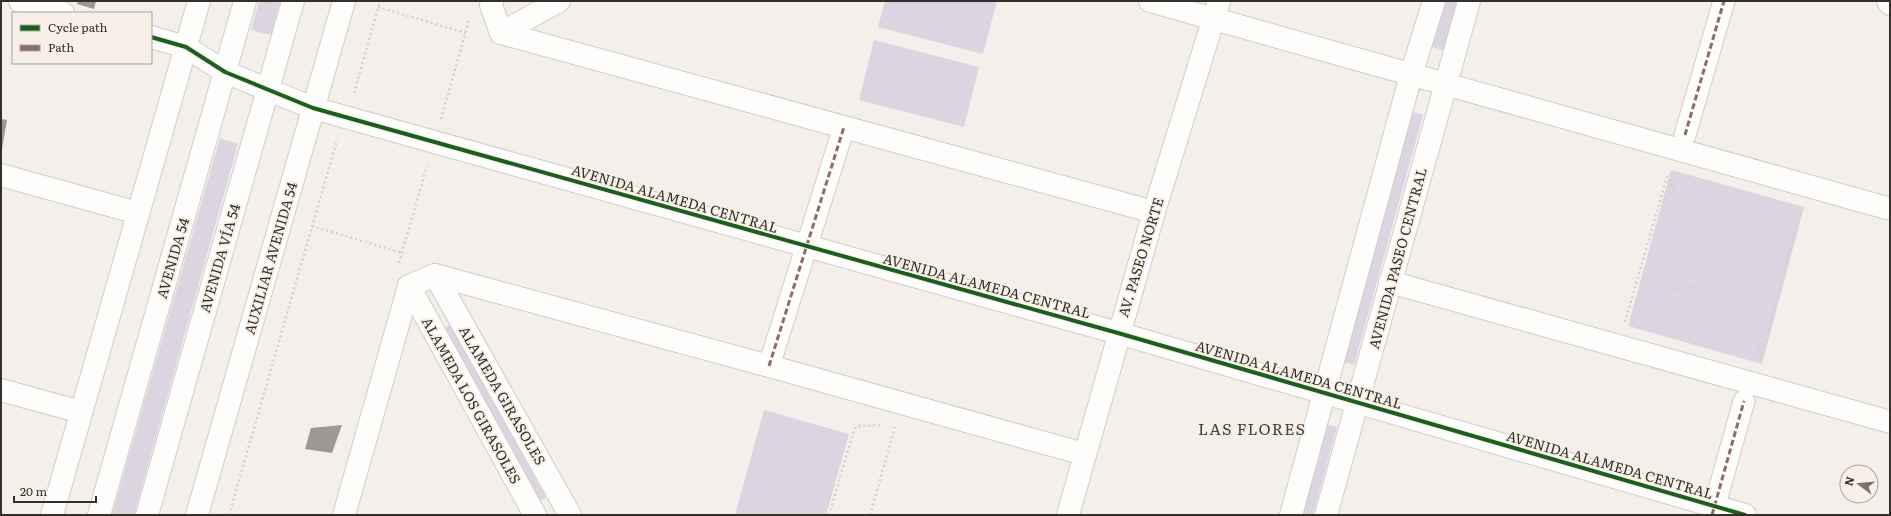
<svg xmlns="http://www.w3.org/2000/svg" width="1891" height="516" font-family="Literata,serif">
	<rect width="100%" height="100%" fill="#f4efea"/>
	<g fill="#dcd4e0">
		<polygon points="259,1 280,1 271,35 251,30"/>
		<polygon points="885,1 997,1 983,54 878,27"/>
		<polygon points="1446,1 1457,1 1443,50 1432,47"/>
		<polygon points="874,40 979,67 964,127 859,100"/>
		<polygon points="1413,112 1423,115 1354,365 1344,362"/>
		<polygon points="220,138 238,144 134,515 112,515"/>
		<polygon points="1671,170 1804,207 1762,364 1628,326"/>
		<polygon points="452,324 546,498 537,502 443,329"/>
		<polygon points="764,410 849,434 826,515 735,515"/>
		<polygon points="1328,425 1337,427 1313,515 1303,515"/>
	</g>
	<g fill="#9c9995">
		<polygon points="78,1 96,1 94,9 77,4"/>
		<polygon points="1,119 7,120 2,149 1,149"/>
		<polygon points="342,425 332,453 305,449 311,428"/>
	</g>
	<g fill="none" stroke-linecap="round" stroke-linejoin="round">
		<g stroke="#d0ccc8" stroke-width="23">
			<g id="pedestrian">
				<polyline points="1685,135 1724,1"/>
				<polyline points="769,366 844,127"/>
				<polyline points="1712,515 1744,401"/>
			</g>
		</g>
		<g stroke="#d0ccc8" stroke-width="24">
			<g id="minor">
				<polyline points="20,1 63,13"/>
				<polyline points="492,1 491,5 501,33 1154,212"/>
				<polyline points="1150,1 1890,209"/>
				<polyline points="1888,1 1890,4"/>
				<polyline points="501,33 559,1"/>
				<polyline points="151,37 186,47 225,72"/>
				<polyline points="1,175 138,213"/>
				<polyline points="435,275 570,515"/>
				<polyline points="1390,282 1890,422"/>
				<polyline points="409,286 435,275 769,366 1084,454"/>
				<polyline points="409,286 535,515"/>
				<polyline points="1,390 81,412"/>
				<polyline points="52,515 199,1"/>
				<polyline points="197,515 344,1"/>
				<polyline points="344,515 409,286"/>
				<polyline points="1068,515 1154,212 1219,1"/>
				<polyline points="1291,515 1411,75 1434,1"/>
				<polyline points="1326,515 1469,1"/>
			</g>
		</g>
		<g stroke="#d0ccc8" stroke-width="24">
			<polyline id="tertiary" points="225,72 313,108 1118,333 1745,515"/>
		</g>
		<g stroke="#d0ccc8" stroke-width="24">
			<g id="secondary">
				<polyline points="99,515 245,1"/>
				<polyline points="147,515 293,1"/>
			</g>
		</g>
		<g stroke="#d2d1d0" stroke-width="2.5" stroke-dasharray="2 3" stroke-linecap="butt">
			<polyline points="378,7 466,33"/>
			<polyline points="354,93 380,1"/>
			<polyline points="441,119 469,20"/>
			<path d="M1670,174C1672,192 1680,216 1694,230C1711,247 1752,251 1772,237C1782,229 1790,219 1798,210"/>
			<polyline points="312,226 402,253"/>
			<polyline points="399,263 427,166"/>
			<polyline points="1625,322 1668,173"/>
			<path d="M1632,324C1640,312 1649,300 1662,294C1706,272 1765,307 1758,359"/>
			<polyline points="1761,360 1801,210"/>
			<polyline points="229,515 337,140"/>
			<polyline points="829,515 854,430 857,426 882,425"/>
			<polyline points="870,515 895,427"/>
		</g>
		<use href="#pedestrian" stroke="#fdfdfc" stroke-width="21"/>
		<use href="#minor" stroke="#fdfdfc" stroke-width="22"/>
		<use href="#tertiary" stroke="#fdfdfc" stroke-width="22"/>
		<use href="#secondary" stroke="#fdfdfc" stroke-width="22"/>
		<g stroke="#8d6e63" stroke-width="3" stroke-dasharray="6 3" stroke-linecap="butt">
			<polyline points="1685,135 1724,1"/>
			<polyline points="769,366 844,127"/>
			<polyline points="1712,515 1744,401"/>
		</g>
		<g stroke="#f8f0e6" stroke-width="6">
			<polyline id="cycleway" points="151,37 186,47 225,72 313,108 1118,333 1745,515"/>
		</g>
		<use href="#cycleway" stroke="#1b5e20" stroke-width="4"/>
	</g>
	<g text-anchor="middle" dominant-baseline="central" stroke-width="4" stroke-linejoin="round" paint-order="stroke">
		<g font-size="14" fill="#33302c" stroke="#f8f0e6">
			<text transform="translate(675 198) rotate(16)">AVENIDA ALAMEDA CENTRAL</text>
			<text transform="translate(1140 257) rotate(-73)">AV. PASEO NORTE</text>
			<text transform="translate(172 258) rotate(-74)">AVENIDA 54</text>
			<text transform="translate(219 258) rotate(-74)">AVENIDA VÍA 54</text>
			<text transform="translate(270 258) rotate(-74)">AUXILIAR AVENIDA 54</text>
			<text transform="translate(1397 258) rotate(-75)">AVENIDA PASEO CENTRAL</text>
			<text transform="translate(987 285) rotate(15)">AVENIDA ALAMEDA CENTRAL</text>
			<text transform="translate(1299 374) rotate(16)">AVENIDA ALAMEDA CENTRAL</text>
			<text transform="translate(503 395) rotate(60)">ALAMEDA GIRASOLES</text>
			<text transform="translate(472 400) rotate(61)">ALAMEDA LOS GIRASOLES</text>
			<text transform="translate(1610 464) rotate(16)">AVENIDA ALAMEDA CENTRAL</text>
		</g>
		<g font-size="16" letter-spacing="1" fill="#474139" stroke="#f8f0e6">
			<text x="1252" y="428">LAS FLORES</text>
		</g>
	</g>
	<rect width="1891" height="516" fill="none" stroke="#33302c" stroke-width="4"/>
	<rect x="12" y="12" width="140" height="52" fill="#f8f0e6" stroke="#a9a39c"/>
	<rect x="20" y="25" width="20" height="6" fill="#1b5e20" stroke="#a9a39c"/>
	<text x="48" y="32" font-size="12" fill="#33302c">Cycle path</text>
	<rect x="20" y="45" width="20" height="6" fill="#8d6e63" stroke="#a9a39c"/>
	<text x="48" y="52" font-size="12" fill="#33302c">Path</text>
	<g transform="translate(1859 484) rotate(286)"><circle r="19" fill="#f8f0e6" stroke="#a9a39c"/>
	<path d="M0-3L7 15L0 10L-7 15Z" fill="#77736e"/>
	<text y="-6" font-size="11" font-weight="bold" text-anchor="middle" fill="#33302c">N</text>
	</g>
	<path d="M14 496v6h82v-6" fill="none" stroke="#33302c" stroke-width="2"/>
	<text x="20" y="496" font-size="12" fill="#33302c" stroke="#f8f0e6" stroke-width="3" paint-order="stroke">20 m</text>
</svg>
